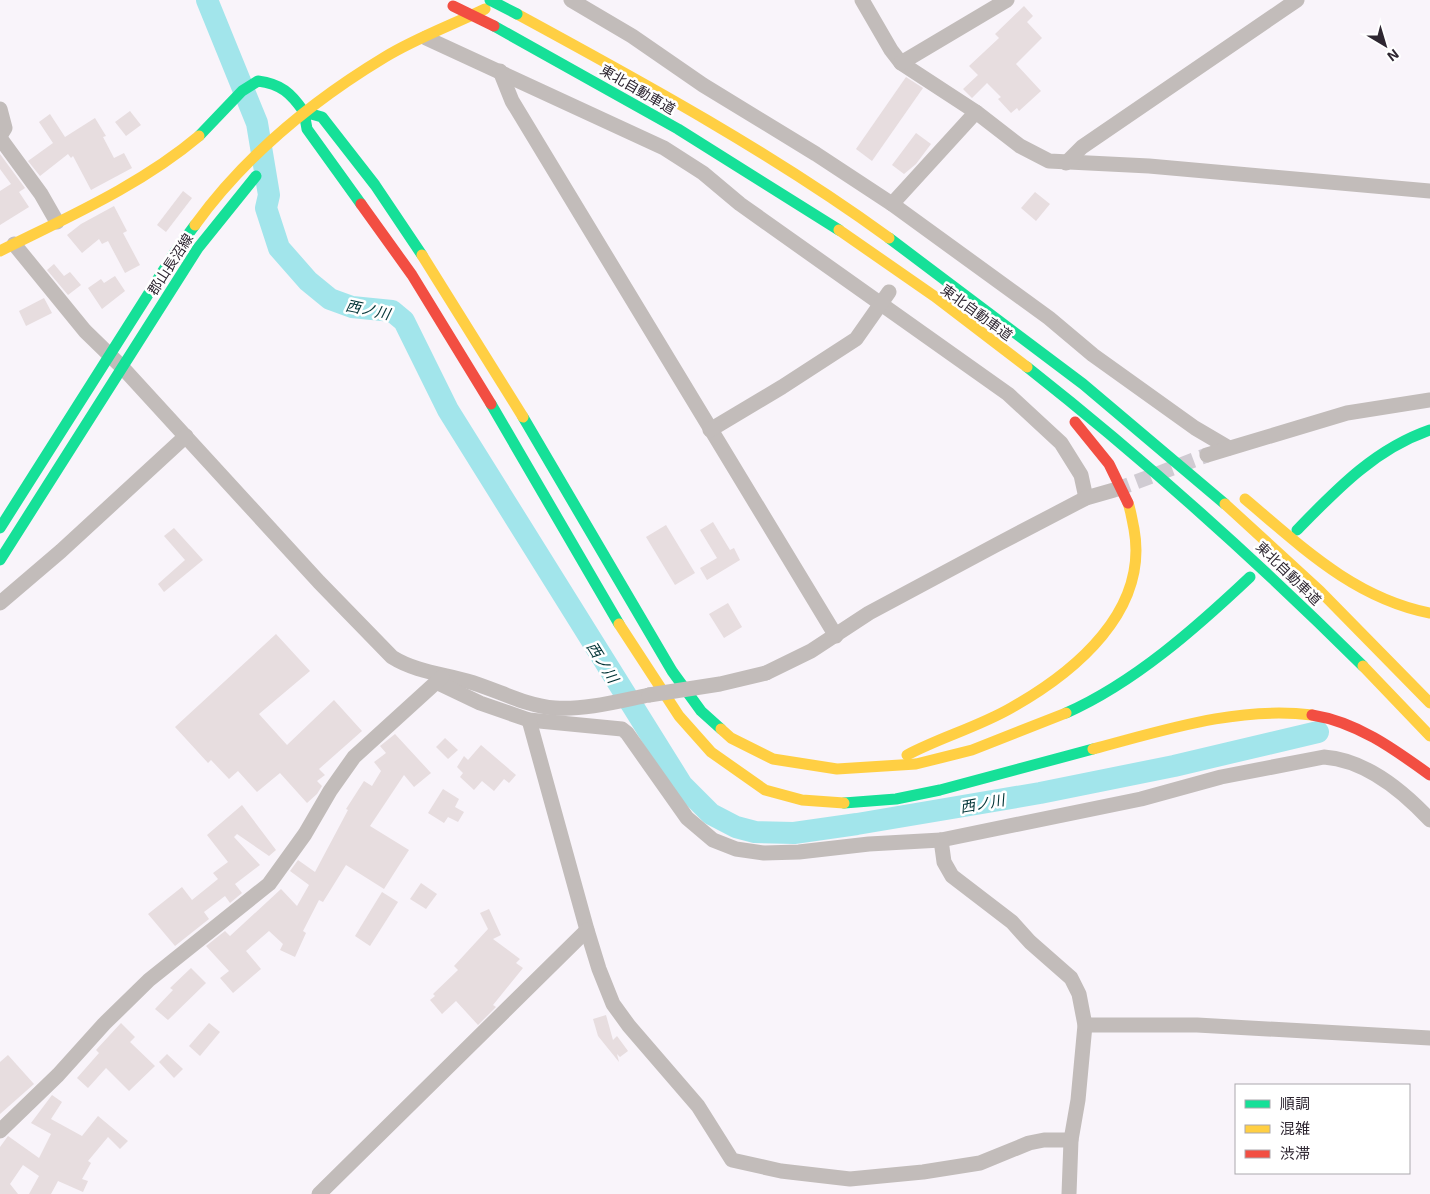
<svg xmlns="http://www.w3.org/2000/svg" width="1430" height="1194" font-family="'Exo 2','Noto Sans JP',sans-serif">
	<rect width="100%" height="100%" fill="#f9f4fa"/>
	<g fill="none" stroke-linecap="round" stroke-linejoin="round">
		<polyline stroke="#a2e5eb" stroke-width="22" points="207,0 257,123 269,195 266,208 279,248 308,281 330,299 352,307 392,311 404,321 448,410 682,785 711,814 736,827 755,832 794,833 857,824 1040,793 1174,766 1318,732"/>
	</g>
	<g fill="#e7dddf">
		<polygon points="1024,6 1033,16 1027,22 1042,38 1016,64 1041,91 1019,111 1017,108 1011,113 998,99 1001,97 987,83 972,98 963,89 978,75 969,66 999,38 995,34"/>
		<polygon points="906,77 923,88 872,161 856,149"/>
		<polygon points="130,111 141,125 126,136 115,122"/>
		<polygon points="50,114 65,137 95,118 106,136 103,137 114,158 124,153 132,168 91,190 73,156 71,158 68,154 40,176 28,161 53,143 39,122"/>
		<polygon points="916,133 931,144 916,164 904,174 892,165"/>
		<polygon points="0,154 25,188 19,192 29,207 0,225 0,191 11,184 0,169"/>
		<polygon points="183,191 192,198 166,232 157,225"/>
		<polygon points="1035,192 1050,204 1036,221 1021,208"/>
		<polygon points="114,206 127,231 123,233 140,265 125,273 108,241 102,244 99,239 82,253 67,235 81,224"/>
		<polygon points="54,264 64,276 70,272 81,285 68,295 47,270"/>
		<polygon points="115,276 125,291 102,309 88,288 101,279 104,283"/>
		<polygon points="44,298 52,313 26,326 19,311"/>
		<polygon points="713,522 730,550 734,548 740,560 707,580 700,568 717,558 700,530"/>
		<polygon points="666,525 695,573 675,585 646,537"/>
		<polygon points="174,528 203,560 164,592 158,584 185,560 164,536"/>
		<polygon points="728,603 742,627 724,638 709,614"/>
		<polygon points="276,634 310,671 259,714 287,745 334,700 362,731 319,769 325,775 317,781 322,786 317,794 307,803 280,773 257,792 238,771 229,779 211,760 208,763 175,727"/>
		<polygon points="395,734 431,773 414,787 404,775 370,826 409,850 398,867 384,889 346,865 323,902 319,900 303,931 306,933 295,957 280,950 283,944 269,931 246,951 261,969 233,993 220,978 229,971 206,946 225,931 230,936 281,889 297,906 309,885 290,871 298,860 315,872 348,810 346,809 364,781 372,786 381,771 374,762 386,753 380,746"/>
		<polygon points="445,738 458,750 448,759 436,747"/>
		<polygon points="481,745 516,775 509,783 504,779 494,791 482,781 474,790 460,777 463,773 457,767 464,756 468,760"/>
		<polygon points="443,789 459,799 455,807 464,812 458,822 448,817 444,823 428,813"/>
		<polygon points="242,805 276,850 269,856 237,834 234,837 260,865 235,884 242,893 230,903 225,896 204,912 209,919 175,946 148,914 182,887 192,900 218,879 213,873 228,862 207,835"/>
		<polygon points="421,883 437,894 426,909 410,899"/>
		<polygon points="382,892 398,902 370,946 355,936"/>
		<polygon points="489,909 501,935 493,939 520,959 516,963 523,968 493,1005 496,1007 478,1025 456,1001 442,1014 430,1000 435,996 433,994 458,970 454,966 488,929 480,913"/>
		<polygon points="191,968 206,983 168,1020 155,1009 173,990 170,988"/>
		<polygon points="606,1015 613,1040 617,1036 628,1051 620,1057 617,1054 619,1062 598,1036 593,1019"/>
		<polygon points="121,1023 135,1037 130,1042 155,1066 129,1091 106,1068 88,1088 77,1078 99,1053 96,1050"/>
		<polygon points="209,1023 220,1032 200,1056 189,1046"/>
		<polygon points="167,1054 183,1069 174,1078 159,1062"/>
		<polygon points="8,1055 34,1084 0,1114 0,1062"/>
		<polygon points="52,1095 62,1102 51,1119 82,1136 98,1116 128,1141 120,1149 108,1137 88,1161 91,1163 82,1179 88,1181 83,1192 58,1181 51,1194 29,1194 39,1176 23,1165 10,1184 18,1194 0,1194 0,1147 8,1136 39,1158 51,1134 31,1123"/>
	</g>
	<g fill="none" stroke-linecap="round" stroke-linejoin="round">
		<polyline stroke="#d0cbd2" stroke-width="15" stroke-dasharray="15 8" stroke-linecap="butt" points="1115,490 1207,455"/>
		<g stroke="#c2bcba" stroke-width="15">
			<polyline points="571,0 632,36 703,85 816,154 892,204 1049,318 1093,355 1195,428 1229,448"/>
			<polyline points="862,0 891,50 901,63 976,112 1020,146 1049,161 1149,166 1430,191"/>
			<polyline points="426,38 664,148 703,173 740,204 1008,394 1061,443 1081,475 1086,498"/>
			<polyline points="901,63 1007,0"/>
			<polyline points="500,71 512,101 836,636"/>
			<polyline points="0,109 5,128 0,136"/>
			<polyline points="0,138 41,194 57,222"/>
			<polyline points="1066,163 1082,147 1297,0"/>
			<polyline points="892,204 976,112"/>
			<path d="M14,244L85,331L122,367L319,582L392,657C414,671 442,674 467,681C496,689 525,706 555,708C586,710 619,701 649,695"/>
			<polyline points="710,430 782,387 856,339 889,292"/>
			<polyline points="1207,455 1347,413 1430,400"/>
			<polyline points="0,603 61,551 186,436"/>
			<polyline points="766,673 811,651 869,613 996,545 1086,498 1114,490"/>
			<path d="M436,682L480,703L529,720L622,729L627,733L687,818L713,840L736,849L764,853L799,852L869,844L941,840L1141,799L1221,777L1324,757C1365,760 1403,791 1430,820"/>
			<polyline points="529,720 587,930 599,969 613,1004 629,1026 698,1106 732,1160 781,1171 850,1179 923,1172 980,1163 1029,1143 1044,1140 1071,1140"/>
			<polyline points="941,840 944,862 952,876 1012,922 1030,942 1071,978 1079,994 1085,1025 1078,1100 1071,1140 1069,1194"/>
			<polyline points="1085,1025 1197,1025 1430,1038"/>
			<polyline points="0,1131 58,1075 104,1024 149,980 269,884 305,834 330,791 354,757 442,677"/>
			<polyline points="319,1194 587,930"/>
		</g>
		<g stroke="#16e098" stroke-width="11">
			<polyline points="494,26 678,129 839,230"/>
			<path d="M199,136L242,91L258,81C281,84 291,93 304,112"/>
			<polyline points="361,204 307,129 304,112 322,117 375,185 422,255"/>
			<polyline points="889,238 1083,384 1225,504"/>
			<path d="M1027,367C1145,460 1256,560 1363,666"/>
			<polyline points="491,404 619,624"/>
			<polyline points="523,417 672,671 701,711 721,729"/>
			<polyline points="0,528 175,252 195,225"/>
			<path d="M1297,530C1337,489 1375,449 1430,430"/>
			<polyline points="0,560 198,248 256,176"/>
			<path d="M1066,713C1134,683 1197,627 1250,577"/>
			<polyline points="844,803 896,799 940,790 1093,749"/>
		</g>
		<g stroke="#ffcf43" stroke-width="11">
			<path d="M517,14C644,83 772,153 889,238"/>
			<path d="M195,225C245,156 312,101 385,57C416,38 452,25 485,9"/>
			<polyline points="839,230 934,296 1027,367"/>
			<path d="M0,251C68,217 141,185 199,136"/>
			<polyline points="422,255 523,417"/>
			<path d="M1245,499C1302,547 1354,598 1430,613"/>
			<polyline points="1225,504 1320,591 1430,703"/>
			<polyline points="619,624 679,716 711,752 765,790 802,800 844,803"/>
			<polyline points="1363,666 1430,736"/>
			<polyline points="721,729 731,738 773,759 837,769 916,764 972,750 1066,713"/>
			<path d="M1093,749C1165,730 1237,706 1312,715"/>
			<path d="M907,755C941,737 978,727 1011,708C1075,672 1149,611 1134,529C1132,520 1131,511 1128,503"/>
		</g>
		<g stroke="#f24e42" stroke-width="11">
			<polyline points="361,204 412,275 491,404"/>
			<polyline points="1075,422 1109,464 1128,503"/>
			<path d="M1312,715C1357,722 1394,749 1430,775"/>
		</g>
		<polyline stroke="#c2bcba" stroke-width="15" points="649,695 720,684 766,673"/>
		<polyline stroke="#16e098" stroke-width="11" points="490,0 517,14"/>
		<polyline stroke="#f24e42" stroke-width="11" points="453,6 494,26"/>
	</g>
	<g text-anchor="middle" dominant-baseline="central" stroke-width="5" stroke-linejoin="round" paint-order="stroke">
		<g font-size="14" fill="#2e2631" stroke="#fff">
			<text transform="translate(638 89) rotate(30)">東北自動車道</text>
			<text transform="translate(170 264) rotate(-57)">郡山長沼線</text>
			<text transform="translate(977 312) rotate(36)">東北自動車道</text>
			<text transform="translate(1289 573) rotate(44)">東北自動車道</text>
		</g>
		<g font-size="15" font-style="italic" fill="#003335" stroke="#fff">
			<text transform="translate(368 309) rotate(12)">西ノ川</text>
			<text transform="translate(603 662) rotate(58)">西ノ川</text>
			<text transform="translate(982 803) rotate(-10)">西ノ川</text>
		</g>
	</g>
	<rect x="1235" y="1084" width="175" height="90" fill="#ffffff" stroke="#aba8ad"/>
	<rect x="1245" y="1100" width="25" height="8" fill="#16e098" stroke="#aba8ad"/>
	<text x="1280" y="1109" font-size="15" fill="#2e2631">順調</text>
	<rect x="1245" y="1125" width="25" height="8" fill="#ffcf43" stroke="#aba8ad"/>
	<text x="1280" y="1134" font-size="15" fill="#2e2631">混雑</text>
	<rect x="1245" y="1150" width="25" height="8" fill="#f24e42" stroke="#aba8ad"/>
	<text x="1280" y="1159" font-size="15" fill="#2e2631">渋滞</text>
	<g transform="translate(1385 45) rotate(142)" stroke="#ffffff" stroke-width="4" paint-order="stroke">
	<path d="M0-4L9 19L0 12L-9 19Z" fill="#2e2631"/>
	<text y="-8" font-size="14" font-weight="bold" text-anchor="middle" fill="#2e2631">N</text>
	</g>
</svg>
